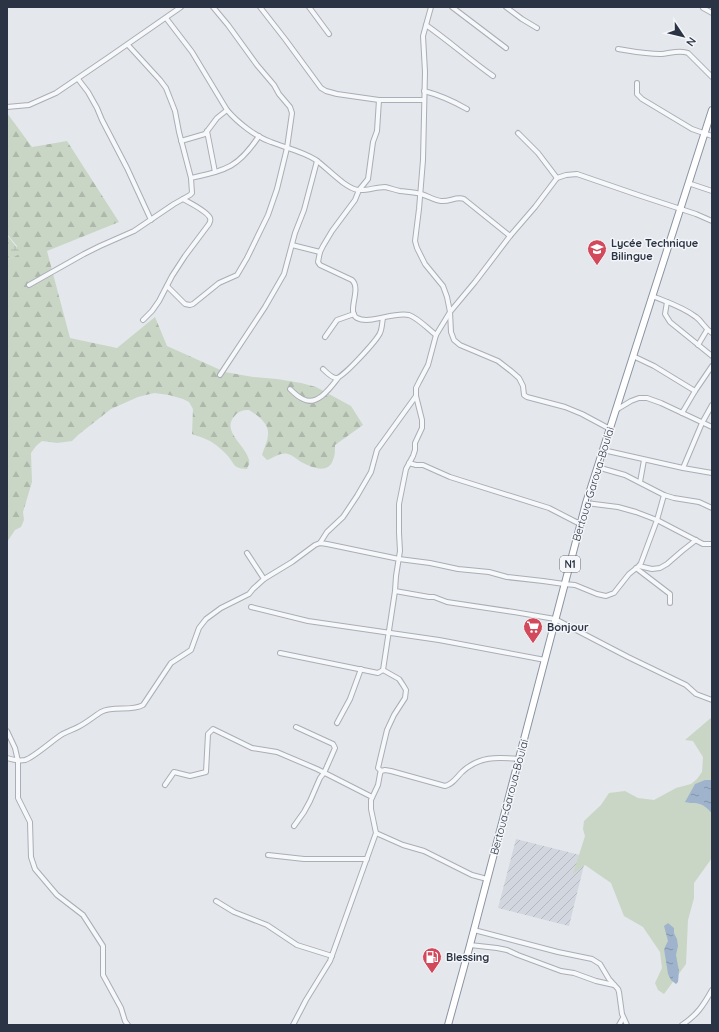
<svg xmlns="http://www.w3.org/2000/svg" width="719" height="1032" font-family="Quicksand,sans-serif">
	<defs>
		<pattern id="industrial-furrows" width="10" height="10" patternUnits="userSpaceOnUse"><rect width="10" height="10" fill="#d2d6de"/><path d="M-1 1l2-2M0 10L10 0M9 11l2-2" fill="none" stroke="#b4b8c0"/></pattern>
		<pattern id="forest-firs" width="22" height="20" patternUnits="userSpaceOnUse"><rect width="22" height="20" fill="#c9d6c5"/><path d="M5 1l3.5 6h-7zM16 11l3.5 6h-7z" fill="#adb8ab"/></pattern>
		<pattern id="wetland-marsh" width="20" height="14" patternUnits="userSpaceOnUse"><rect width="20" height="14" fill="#c9d6c5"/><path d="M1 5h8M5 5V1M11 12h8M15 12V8" fill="none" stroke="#adb8ab"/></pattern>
		<pattern id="water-ripples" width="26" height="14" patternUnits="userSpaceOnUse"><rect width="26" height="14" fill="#9fb4cc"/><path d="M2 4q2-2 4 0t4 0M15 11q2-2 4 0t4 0" fill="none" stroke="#8293a7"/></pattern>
	</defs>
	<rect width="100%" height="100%" fill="#e4e7ec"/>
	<polygon fill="url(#industrial-furrows)" points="516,839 580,855 574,873 584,865 569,926 498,908"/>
	<polygon fill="#c9d6c5" points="712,717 712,858 694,883 694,898 688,920 686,964 664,994 658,990 655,983 662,968 660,952 643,927 624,916 611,883 585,865 573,874 585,836 583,829 584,821 601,805 609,793 625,791 638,798 654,800 676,788 691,784 697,779 702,772 703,757 693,741 685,740"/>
	<path fill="url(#forest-firs)" d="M7,113L32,147L67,141L119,222L47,251L70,338L117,348L155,317L167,346L225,372L253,377L277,379L301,383L316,387L351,406L363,425L335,445C335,450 335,456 333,460C328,475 311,467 301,462C297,459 292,455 288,454C280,452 274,458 267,460L262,455C264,448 268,441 268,434C269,423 257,415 249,410C242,410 238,411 233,418C223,432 246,446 249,460C250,463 248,466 247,469C232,468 236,465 227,455C223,451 218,446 213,443C206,438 199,437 192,434L193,409L189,402L183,399L169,395L154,393L138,397L111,409L78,435L72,441L57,443L42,441L36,446L31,453L32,482L23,512L24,520L21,527L15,530L7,542V259L14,257L17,246L7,234Z"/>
	<polygon fill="url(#wetland-marsh)" points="7,235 21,253 14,257 7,259"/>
	<g fill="url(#water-ripples)">
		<path d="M705,780H712V814C708,808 703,804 695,803C691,803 689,803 685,802L695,784Z"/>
		<polygon points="668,923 674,928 674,933 677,939 678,946 676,955 679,971 678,982 676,984 671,980 668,974 664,949 668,941 664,926"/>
	</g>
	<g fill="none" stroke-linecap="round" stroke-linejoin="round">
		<g stroke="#a9aeb7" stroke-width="6">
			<g id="minor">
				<polyline points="260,7 285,39 321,88 326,91 337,94 379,100 424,100"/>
				<polyline points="309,7 329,34"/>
				<polyline points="431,7 423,36 425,72 423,160 419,209 415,241 417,248 425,264 443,286 447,297 450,312 451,332 454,340 460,345 498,361 511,371 519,378 523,386 524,395 527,397 565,407 582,414 610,429"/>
				<polyline points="452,7 506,48"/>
				<polyline points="506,7 522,19 537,28"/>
				<polyline points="703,8 712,13"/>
				<path d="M166,18L192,52L227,110C237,122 256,137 271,142C286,148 302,151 316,160C327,168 345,188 358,190C367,191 376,187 385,187C390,188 395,190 400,191C407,192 414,192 421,194C428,196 434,200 441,201C450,202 456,196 464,199L510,236"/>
				<path d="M426,25C449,41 470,60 493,76"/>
				<path d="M618,49C631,51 646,54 660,54C669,54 679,49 688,53L712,77"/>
				<polyline points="78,79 88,92 97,108 102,120 127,168 151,220"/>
				<polyline points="637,83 637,94 642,99 692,129 712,136"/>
				<path d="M424,91C440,95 453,101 467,109"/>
				<path d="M379,100L377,131L373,142L368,179L359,190L355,200L332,231L323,246L320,252L318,262L320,265L352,280C362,289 346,312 357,318C370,325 394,311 409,315C418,318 428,329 436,335"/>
				<polyline points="7,107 29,105 56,93 109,57 181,7"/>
				<polyline points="207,131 215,172"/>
				<polyline points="518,133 538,153 557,178"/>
				<polyline points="181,141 205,134 217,118 227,110"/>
				<path d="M191,178C226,170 238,168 259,136"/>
				<polyline points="688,183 712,191"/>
				<polyline points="292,245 320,252"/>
				<polyline points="29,285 84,254 100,246 134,231 174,204 190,195 192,193 191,178 179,132 175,111 166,88 160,80 128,45"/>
				<polyline points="167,286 185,304 190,305 193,304 219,283 237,275 247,258 268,215 277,189 287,148 292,113 290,107 279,94 274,85 257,65 228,25 213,7"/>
				<path d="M652,296C667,302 683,307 696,317C703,322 703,327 712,333"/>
				<polyline points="667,302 665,314 670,322 712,356"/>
				<path d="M143,320L152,311L159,301L172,276L185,256L209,224C210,221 211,221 210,218C207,211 190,203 183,199"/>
				<polyline points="325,337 337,320 354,314"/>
				<polyline points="698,345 707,330"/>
				<polyline points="633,356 654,366 695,391"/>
				<path d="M323,369C326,372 332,378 336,378C342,379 377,340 380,333C382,329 382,323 383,318"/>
				<polyline points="220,375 265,307 284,274 295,233 304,210 317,161"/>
				<path d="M290,389C294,393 298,397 303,399C317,407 331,387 338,378"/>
				<polyline points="616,410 631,401 639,398 647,398 661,403 712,427"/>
				<polyline points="682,413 695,391 712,366"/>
				<polyline points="603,450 683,468 712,473"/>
				<polyline points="409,463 416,465 423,465 450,477 549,508 580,524"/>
				<polyline points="597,467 625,475 664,495 674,498 699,502 712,508"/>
				<polyline points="683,468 702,423 712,405"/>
				<polyline points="640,482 644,460"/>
				<polyline points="586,503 618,507 636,512 657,520 703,544 712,544"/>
				<polyline points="320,543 327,532 343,517 357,496 371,472 377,450 416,396"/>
				<polyline points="247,553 264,579"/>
				<polyline points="639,566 652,569 660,568 667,564 682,551 696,540"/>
				<polyline points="636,568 670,594 670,603"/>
				<polyline points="395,591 429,597 434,597 447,602 514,612 555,619 628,657 686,685 696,694 712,700"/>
				<polyline points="251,607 308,621 439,640 545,660"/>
				<polyline points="280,653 378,673 383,670 395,591 396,576 400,551 399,533 399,504 406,469 413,456 415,450 415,443 422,428 422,420 416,396 416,388 419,382 428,365 436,335 450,312 475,282 510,236 535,207 557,178 566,175 577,174 638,195 696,214 712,221"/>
				<polyline points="337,723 350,699 361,669"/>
				<polyline points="7,731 15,748 18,761 18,798 30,822 31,857 35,869 57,895 83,915 103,946 103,975 121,1008 125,1021 128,1025"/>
				<path d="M7,758C13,760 19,761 25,760C33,758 53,740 61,735C66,732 72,730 78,727C86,723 93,717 101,712C113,705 131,712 143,705L171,663L191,650L199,628L206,619L221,608L249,594L253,589L264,579L292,562L315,545L320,543L327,544L399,559L430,563L458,569L489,572L507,577L543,581L564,584L575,585L597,594L606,596L614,593L629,574L639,566L641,563L657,520L664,495"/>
				<polyline points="381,771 378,768 387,730 394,715 405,698 406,690 403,685 399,679 383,670"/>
				<polyline points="165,785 174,772 190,776 206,772 208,734 213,729 252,748 277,752 317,769 372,797"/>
				<polyline points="294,826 304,812 310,801 320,778 324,773 328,764 335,748 333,744 296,727"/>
				<polyline points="376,833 403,845 424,851 472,875 487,879"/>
				<polyline points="268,855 304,859 367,859"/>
				<polyline points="216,901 234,912 267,925 297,945 332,956"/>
				<polyline points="474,930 558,952 592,959 600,964 609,979 618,989 619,992 622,1014 627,1025"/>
				<polyline points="470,945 497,948 507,950 518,955 561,971 574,973 596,981 614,985"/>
				<path d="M293,1025L306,1000L330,961L376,833L371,809V800L378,785L380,774L381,771L385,770L391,771L445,786C453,784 456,778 462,772C479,756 497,757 519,759"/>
				<polyline points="619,1025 623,1018"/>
				<path d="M682,1025C697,1015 703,1006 712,990"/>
			</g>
		</g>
		<g stroke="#8b94a3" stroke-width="8">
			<polyline id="highway" points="448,1025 470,945 586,503 712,110"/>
		</g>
		<use href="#minor" stroke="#f7f8fa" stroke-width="4"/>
		<use href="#highway" stroke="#fff" stroke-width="6"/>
	</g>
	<defs>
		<g id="school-pin" transform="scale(1)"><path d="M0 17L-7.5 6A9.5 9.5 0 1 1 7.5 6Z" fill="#d1495b" stroke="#f4f6f9"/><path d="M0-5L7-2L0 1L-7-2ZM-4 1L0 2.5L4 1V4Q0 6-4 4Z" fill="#fff"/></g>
		<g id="supermarket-pin" transform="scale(1)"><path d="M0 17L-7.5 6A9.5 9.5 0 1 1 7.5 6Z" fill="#d1495b" stroke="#f4f6f9"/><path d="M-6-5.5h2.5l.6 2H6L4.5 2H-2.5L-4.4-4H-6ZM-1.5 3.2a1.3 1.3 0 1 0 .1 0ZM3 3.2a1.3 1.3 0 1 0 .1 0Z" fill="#fff"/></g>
		<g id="fuel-pin" transform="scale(1)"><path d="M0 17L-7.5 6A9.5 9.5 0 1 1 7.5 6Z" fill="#d1495b" stroke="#f4f6f9"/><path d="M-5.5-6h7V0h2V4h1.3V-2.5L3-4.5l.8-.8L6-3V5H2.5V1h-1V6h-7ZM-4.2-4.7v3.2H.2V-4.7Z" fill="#fff"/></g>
	</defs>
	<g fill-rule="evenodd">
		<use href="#school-pin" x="597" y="249"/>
		<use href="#supermarket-pin" x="533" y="627"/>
		<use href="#fuel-pin" x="432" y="957"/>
	</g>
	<g text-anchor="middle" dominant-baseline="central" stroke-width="3" stroke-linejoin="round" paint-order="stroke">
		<rect fill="#f4f6f9" stroke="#676e7b" stroke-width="1" x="560" y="556" width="20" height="16" rx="3"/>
		<g font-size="10" font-weight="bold" fill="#2b3445">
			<text x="570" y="564">N1</text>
		</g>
		<g font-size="11" font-weight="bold" fill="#2b3445" stroke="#f4f6f9" text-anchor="start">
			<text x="611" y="243">Lycée Technique<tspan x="611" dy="13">Bilingue</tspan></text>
			<text x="547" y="627">Bonjour</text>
			<text x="446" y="957">Blessing</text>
		</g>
		<g font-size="11" fill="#2b3445" stroke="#f4f6f9">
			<text transform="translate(593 484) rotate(-73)">Bertoua-Garoua-Boulai</text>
			<text transform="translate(509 797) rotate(-75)">Bertoua-Garoua-Boulai</text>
		</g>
	</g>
	<rect width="719" height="1032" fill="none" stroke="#2b3445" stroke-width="16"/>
	<g transform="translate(683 36) rotate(125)" stroke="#f4f6f9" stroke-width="3" paint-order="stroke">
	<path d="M0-3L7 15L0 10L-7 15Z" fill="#2b3445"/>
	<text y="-6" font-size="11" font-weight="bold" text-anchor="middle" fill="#2b3445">N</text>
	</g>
</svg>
